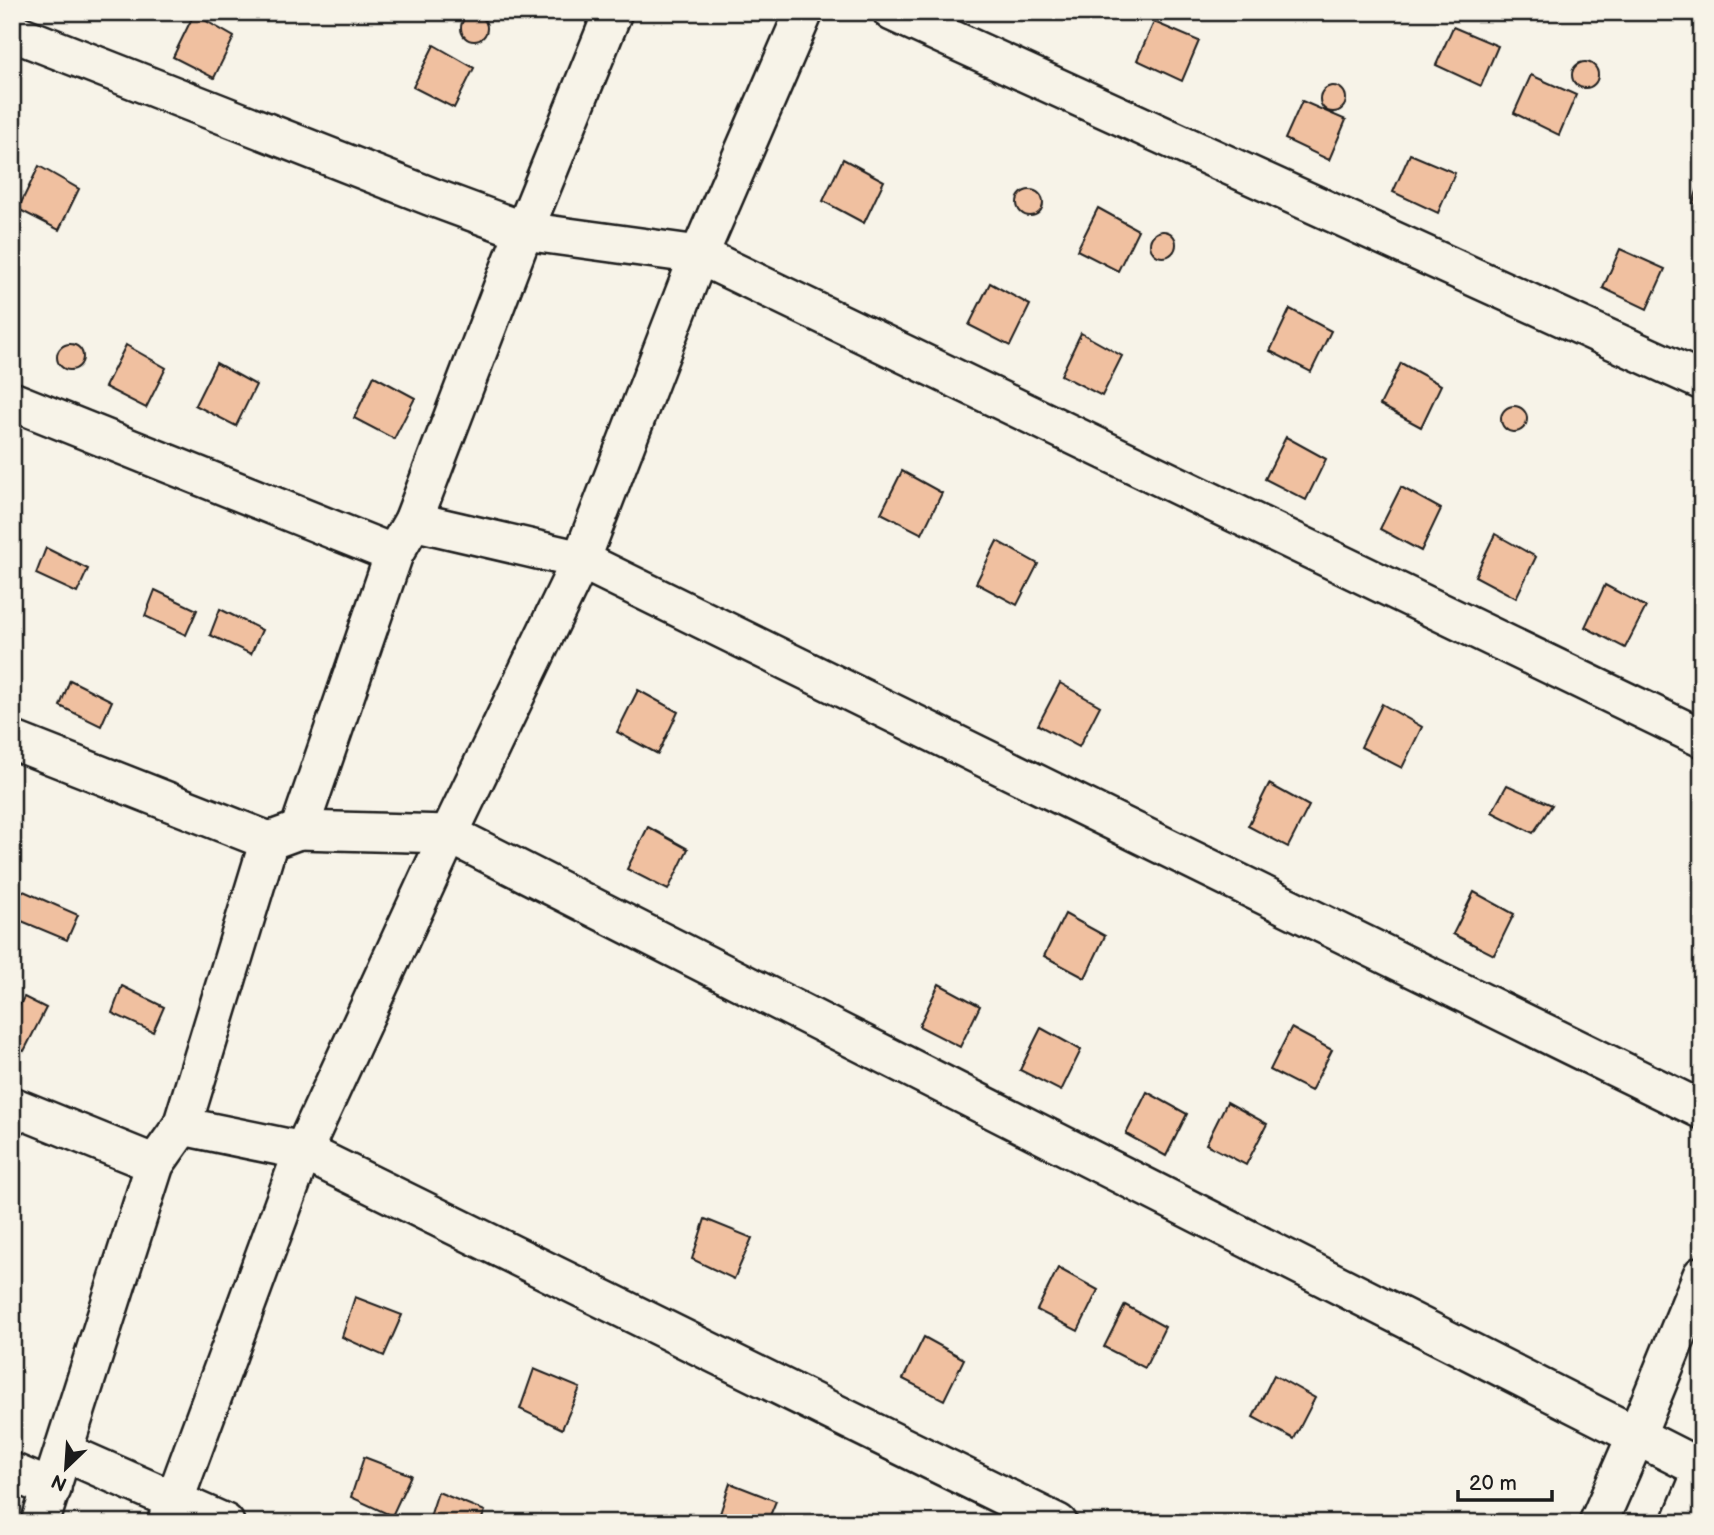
<svg xmlns="http://www.w3.org/2000/svg" width="1714" height="1535" font-family="'Balsamiq Sans',sans-serif">
	<rect width="100%" height="100%" fill="#f7f3e8"/>
	<filter id="ink" filterUnits="userSpaceOnUse"><feTurbulence type="fractalNoise" baseFrequency=".0143" numOctaves="2"/><feDisplacementMap in="SourceGraphic" scale="14" xChannelSelector="R" yChannelSelector="G"/><feConvolveMatrix kernelMatrix="1 2 1 2 8 2 1 2 1" color-interpolation-filters="sRGB"/></filter>
	<g filter="url(#ink)">
		<g fill="#f0c0a0" stroke="#1c1c1c" stroke-width="2">
			<polygon points="194,14 234,37 214,78 173,57"/>
			<circle cx="474" cy="28" r="13"/>
			<polygon points="1154,22 1199,41 1182,81 1137,60"/>
			<polygon points="1453,27 1498,46 1481,86 1436,65"/>
			<polygon points="434,45 474,68 454,108 413,87"/>
			<circle cx="1585" cy="75" r="13"/>
			<polygon points="1531,75 1576,95 1559,135 1514,113"/>
			<circle cx="1333" cy="99" r="13"/>
			<polygon points="1302,101 1346,120 1329,160 1285,139"/>
			<polygon points="1410,154 1455,173 1438,213 1393,192"/>
			<polygon points="843,159 884,181 864,223 823,201"/>
			<polygon points="39,166 79,189 59,230 18,209"/>
			<polygon points="1702,176 1702,207 1693,203"/>
			<circle cx="1030" cy="203" r="13"/>
			<polygon points="1098,208 1138,230 1118,271 1077,250"/>
			<circle cx="1163" cy="244" r="13"/>
			<polygon points="1620,249 1665,269 1647,309 1603,288"/>
			<polygon points="990,283 1030,305 1010,346 969,325"/>
			<polygon points="1290,309 1331,331 1311,372 1270,351"/>
			<polygon points="1081,333 1122,356 1102,396 1061,375"/>
			<circle cx="70" cy="357" r="13"/>
			<polygon points="126,345 166,368 146,408 105,387"/>
			<polygon points="216,363 256,385 236,426 195,405"/>
			<polygon points="1401,363 1441,385 1421,427 1380,405"/>
			<polygon points="374,376 415,398 394,439 354,418"/>
			<circle cx="1514" cy="419" r="13"/>
			<polygon points="1286,437 1326,459 1306,500 1265,479"/>
			<polygon points="902,471 942,493 922,534 881,513"/>
			<polygon points="1401,487 1441,509 1421,551 1380,529"/>
			<polygon points="1495,534 1536,557 1516,598 1475,576"/>
			<polygon points="997,541 1038,564 1017,605 976,583"/>
			<polygon points="46,548 88,569 77,593 36,574"/>
			<polygon points="1605,585 1646,607 1625,648 1585,627"/>
			<polygon points="155,590 197,610 186,635 145,616"/>
			<polygon points="220,609 262,630 251,654 210,635"/>
			<polygon points="70,680 112,701 101,726 60,706"/>
			<polygon points="1060,683 1100,706 1079,747 1038,725"/>
			<polygon points="638,690 678,712 658,754 617,732"/>
			<polygon points="1382,704 1422,727 1402,768 1361,747"/>
			<polygon points="1269,784 1309,806 1288,847 1248,826"/>
			<polygon points="1507,785 1552,805 1533,833 1492,812"/>
			<polygon points="648,827 688,849 668,890 627,869"/>
			<polygon points="12,886 78,915 67,940 12,917"/>
			<polygon points="1474,892 1514,914 1494,955 1453,934"/>
			<polygon points="1065,914 1105,936 1085,978 1044,956"/>
			<polygon points="939,984 980,1006 960,1047 919,1026"/>
			<polygon points="122,986 164,1007 153,1032 112,1013"/>
			<polygon points="24,997 46,1008 24,1051 12,1047 12,1019"/>
			<polygon points="1041,1028 1081,1050 1061,1091 1020,1070"/>
			<polygon points="1291,1028 1332,1050 1311,1091 1270,1070"/>
			<polygon points="1147,1092 1187,1114 1166,1156 1126,1134"/>
			<polygon points="1227,1102 1267,1124 1246,1165 1206,1144"/>
			<polygon points="705,1219 752,1238 734,1279 692,1259"/>
			<polygon points="1058,1268 1098,1290 1078,1331 1037,1310"/>
			<polygon points="355,1297 402,1315 384,1356 342,1337"/>
			<polygon points="1125,1305 1165,1327 1145,1368 1104,1347"/>
			<polygon points="924,1337 964,1359 944,1400 903,1379"/>
			<polygon points="534,1369 580,1388 562,1429 520,1409"/>
			<polygon points="1274,1375 1315,1398 1294,1439 1253,1417"/>
			<polygon points="364,1457 411,1475 392,1516 351,1497"/>
			<polygon points="730,1483 776,1501 767,1523 717,1523"/>
			<polygon points="438,1492 485,1511 480,1523 428,1523"/>
		</g>
		<g fill="none" stroke-linecap="round" stroke-linejoin="round">
			<g stroke="#1c1c1c" stroke-width="42">
				<g id="minor">
					<polyline points="892,12 1702,381"/>
					<polyline points="12,32 432,197 524,231 699,255 1702,738"/>
					<polyline points="12,401 394,554"/>
					<polyline points="413,521 581,560 1702,1110"/>
					<polyline points="12,740 269,841"/>
					<polyline points="299,830 449,834 1702,1469"/>
					<polyline points="12,1106 155,1164"/>
					<polyline points="182,1126 303,1151 1058,1523"/>
					<polyline points="64,1452 225,1523"/>
					<polyline points="12,1472 52,1489"/>
					<polyline points="40,1523 155,1164 182,1126 269,841 299,830 394,554 413,521 524,231 613,12"/>
					<polyline points="166,1523 303,1151 449,834 581,560 699,255 804,12"/>
					<polyline points="1598,1523 1636,1436 1702,1275"/>
					<polyline points="1681,1523 1702,1472"/>
				</g>
			</g>
			<use href="#minor" stroke="#f7f3e8" stroke-width="37"/>
		</g>
	</g>
	<rect width="1714" height="1535" fill="none" stroke="#f7f3e8" stroke-width="42"/>
	<rect x="21" y="21" width="1672" height="1493" fill="none" stroke="#1c1c1c" stroke-width="2.5" filter="url(#ink)"/>
	<g transform="translate(66 1468) rotate(205)" stroke="#f7f3e8" stroke-width="5" paint-order="stroke">
	<path d="M0-5L12 26L0 18L-12 26Z" fill="#1c1c1c"/>
	<text y="-10" font-size="19" font-weight="bold" text-anchor="middle" fill="#1c1c1c">N</text>
	</g>
	<path d="M1458 1490v10h94v-10" fill="none" stroke="#1c1c1c" stroke-width="3.5"/>
	<text x="1469" y="1490" font-size="21" fill="#1c1c1c" stroke="#f7f3e8" stroke-width="5" paint-order="stroke">20 m</text>
</svg>
